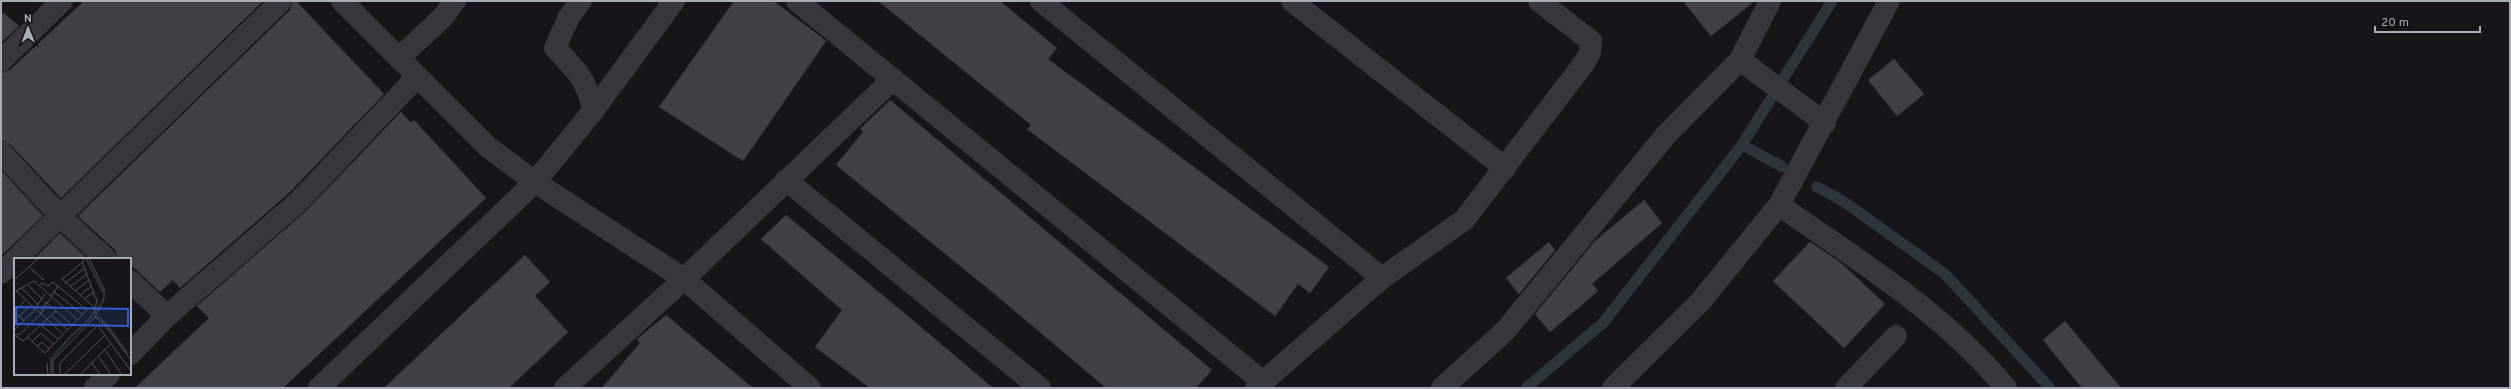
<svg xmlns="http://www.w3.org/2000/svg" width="2511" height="389" font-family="Overpass,sans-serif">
	<rect width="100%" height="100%" fill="#161618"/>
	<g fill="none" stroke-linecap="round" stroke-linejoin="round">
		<g stroke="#2c353c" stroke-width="11">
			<polyline points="1742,145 1783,167"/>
			<polyline points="1817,187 1843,201 1945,274 2050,388"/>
			<polyline points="1526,388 1603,323 1742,145 1832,1"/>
		</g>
	</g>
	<g fill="#404145" stroke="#303034">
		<polygon points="84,1 263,1 61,198 10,144 1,140 1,73 10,70"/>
		<polygon points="293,1 296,1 384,94 289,193 180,288 173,280 160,292 130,264 130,259 118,259 115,250 78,216 290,10"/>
		<polygon points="734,1 774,1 826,41 743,161 659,107"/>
		<polygon points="878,1 1000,1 1057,48 1048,59 1329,267 1310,293 1298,284 1275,316 1027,129 1031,125"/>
		<polygon points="1683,1 1755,1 1711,36"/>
		<polygon points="1,11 19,26 1,43"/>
		<polygon points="1894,59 1924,94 1897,116 1868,80"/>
		<polygon points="890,100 1212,370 1196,388 1106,388 997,296 836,165 863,132 860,129"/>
		<polygon points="401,112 411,123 414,120 486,198 283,388 135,388 209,318 197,306 306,211"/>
		<polygon points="1,170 43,216 1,256"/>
		<polygon points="1644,200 1662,223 1592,284 1598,291 1550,332 1535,314 1595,241"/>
		<polygon points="786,215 915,322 993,388 870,388 815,347 842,310 761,239"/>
		<polygon points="60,233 88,259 34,259"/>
		<polygon points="1549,242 1555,250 1519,294 1506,278"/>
		<polygon points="1810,242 1840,262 1885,304 1844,348 1773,281"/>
		<polygon points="525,255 550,282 535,296 568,332 545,354 509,388 384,388"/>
		<polygon points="666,315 711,353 753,388 602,388 640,343 637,339"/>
		<polygon points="2065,321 2121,388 2082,388 2043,340"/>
	</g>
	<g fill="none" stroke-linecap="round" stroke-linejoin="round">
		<g stroke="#37383d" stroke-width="22">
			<polyline points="342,1 488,147 535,182 684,279 810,388"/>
			<path d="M581,1L569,17L555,48C576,70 588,81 593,111"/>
			<polyline points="797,1 1263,382"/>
			<polyline points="1041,1 1382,278"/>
			<polyline points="1292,1 1505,168"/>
			<polyline points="399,58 443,17 455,1"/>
			<polyline points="1740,60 1825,123"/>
			<polyline points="1,61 62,1"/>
			<polyline points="1,152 61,217 106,259"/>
			<polyline points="786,180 1040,388"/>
			<path d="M1779,205C1859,261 1943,312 2006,388"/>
			<polyline points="16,259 281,1"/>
			<polyline points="1,273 15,260"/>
			<polyline points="130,281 167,316"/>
			<polyline points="130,354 167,316 298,202 417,77"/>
			<polyline points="95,388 109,374"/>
			<polyline points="319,388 535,182 593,111 674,1"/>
			<polyline points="565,388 684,279 893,79"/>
			<polyline points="1256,388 1382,278 1464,220 1585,62 1590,52 1591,41 1539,1"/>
			<polyline points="1442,388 1505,331 1666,135 1740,60 1770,1"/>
			<polyline points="1613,388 1700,302 1779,205 1889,1"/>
			<polyline points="1846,388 1896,336"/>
		</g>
	</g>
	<g transform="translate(14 258)">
		<rect width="117" height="117" fill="#161618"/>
		<path fill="none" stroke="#2c353c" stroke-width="2" d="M72,0L89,34M83,58L94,68L114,96M37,117V101L57,78L73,64L85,48"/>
		<path fill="none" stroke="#505258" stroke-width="1" d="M70,0V3L48,21L81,50M68,4L83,43L80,53L83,56M15,9L30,22M0,22L25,0M51,25L71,10M14,27L28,41M56,29L73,16M8,30L25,47M0,31L49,76M2,33L20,23L64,62M39,33L69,57M61,33L75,22M66,37L78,28M70,41L80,34M20,52L31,36M0,53L10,63M0,54L11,43M29,54L27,51L32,44L58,67M37,57L53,71M81,59L90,66L117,102M0,63L16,48M27,67L44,81M84,68L117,113M0,72L21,52M0,77L6,76L26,57L44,28M0,77L9,83L42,53M13,79L31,95L73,52L39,24L34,28L28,25L25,28M18,84L27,75L39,86M23,88L28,84L35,91M91,92L108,117M85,99L97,117M33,105L34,117M78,105L86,117M39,117V102L81,59L90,41V31L75,0M46,117V105L86,65M50,117L91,77M66,117L97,85"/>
		<path fill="#325cd3" fill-opacity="0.15" stroke="#325cd3" stroke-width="2" d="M2,49L114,51V68L2,66Z"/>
		<rect width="117" height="117" fill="none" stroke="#a8adb8" stroke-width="2"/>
	</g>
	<rect width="2511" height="389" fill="none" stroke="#a8adb8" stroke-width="4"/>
	<g transform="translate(28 28) rotate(359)" stroke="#111113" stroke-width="3" paint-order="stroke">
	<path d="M0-3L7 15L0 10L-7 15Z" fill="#a8adb8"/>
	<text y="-6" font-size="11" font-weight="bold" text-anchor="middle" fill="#a8adb8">N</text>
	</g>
	<path d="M2375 26v6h105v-6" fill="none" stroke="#a8adb8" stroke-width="2"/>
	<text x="2381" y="26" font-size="12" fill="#a8adb8" stroke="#111113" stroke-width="3" paint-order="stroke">20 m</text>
</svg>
